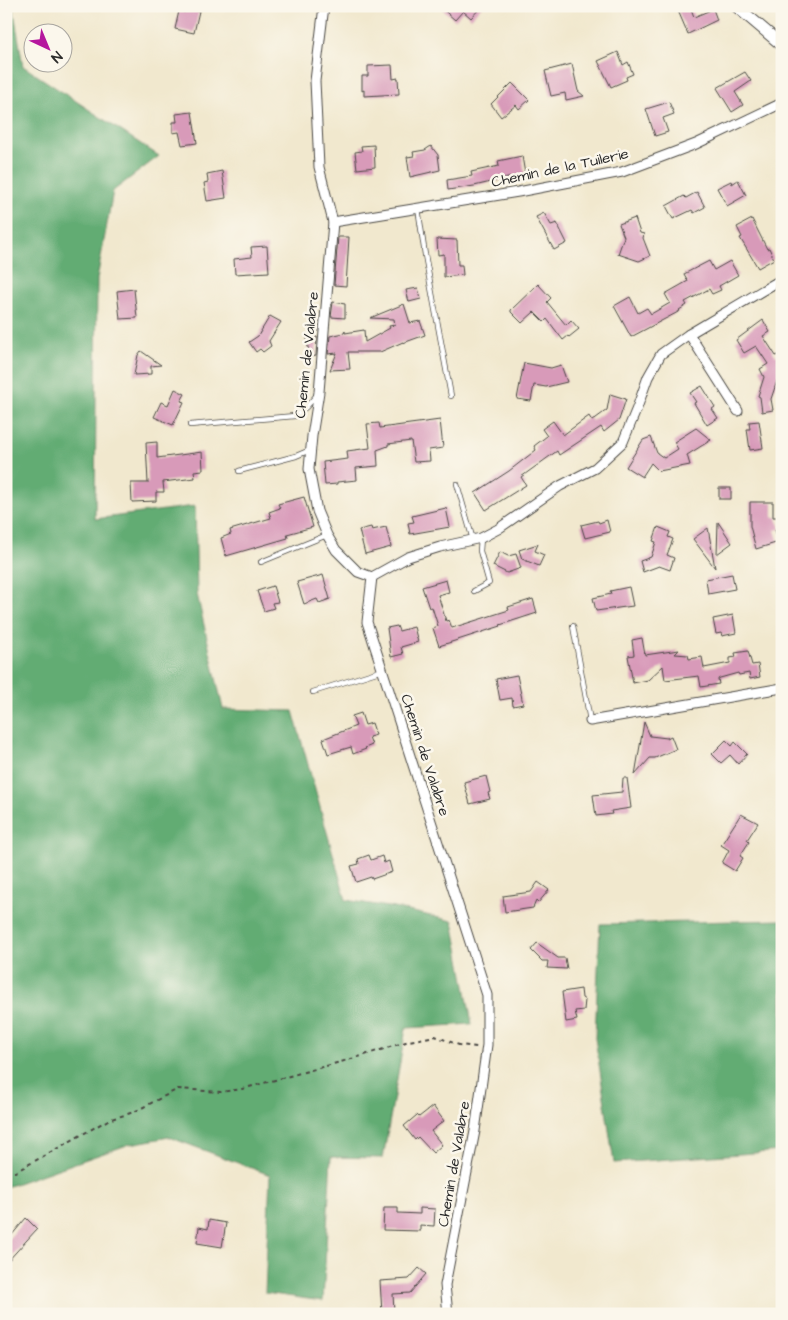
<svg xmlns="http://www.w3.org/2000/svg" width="788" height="1320" font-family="'Architects Daughter',sans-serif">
	<rect width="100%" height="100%" fill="#fbf7ec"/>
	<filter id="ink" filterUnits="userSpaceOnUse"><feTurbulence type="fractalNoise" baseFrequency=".02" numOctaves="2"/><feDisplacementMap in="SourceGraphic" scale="10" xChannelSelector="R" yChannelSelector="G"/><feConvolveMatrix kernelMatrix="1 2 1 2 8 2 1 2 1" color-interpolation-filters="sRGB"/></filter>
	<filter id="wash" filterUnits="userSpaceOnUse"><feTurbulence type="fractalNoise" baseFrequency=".0096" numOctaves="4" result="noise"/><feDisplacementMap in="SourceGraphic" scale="20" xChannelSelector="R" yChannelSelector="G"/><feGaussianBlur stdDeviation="1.12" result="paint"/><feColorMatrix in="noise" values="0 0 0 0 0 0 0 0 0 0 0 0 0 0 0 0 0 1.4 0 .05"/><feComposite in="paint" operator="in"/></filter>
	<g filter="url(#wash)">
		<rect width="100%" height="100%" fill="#f1e8ce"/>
		<g fill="#62ac73" stroke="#466c4f">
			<polygon points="6,6 13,6 23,66 159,156 113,191 97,279 95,519 195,506 197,594 223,709 293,711 346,900 395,908 453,921 472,1024 406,1028 383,1158 331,1157 323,1301 265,1293 270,1175 169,1137 130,1144 6,1187"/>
			<polygon points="782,920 782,1151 614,1163 595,1038 600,924"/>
		</g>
		<g id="blocks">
			<g fill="#d89ab9">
				<polygon points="439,6 482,6 471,18 463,11 455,20"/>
				<polygon points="676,6 690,6 694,17 713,9 717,20 688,34"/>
				<polygon points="185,8 199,11 194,33 175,29 179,11 185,12"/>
				<polygon points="618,52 623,65 628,62 633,74 626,77 627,80 611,87 598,61"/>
				<polygon points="572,64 578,91 584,96 566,100 565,93 551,96 545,71"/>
				<polygon points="392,65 393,79 398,78 399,94 364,96 364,90 362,91 362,76 368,76 368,66"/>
				<polygon points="745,72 751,81 735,92 743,105 732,112 717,88"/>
				<polygon points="512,83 529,100 519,109 516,105 501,117 491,104"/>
				<polygon points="669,102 674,114 663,118 668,132 655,136 646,109"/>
				<polygon points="192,112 197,143 182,145 179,132 173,133 173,122 177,122 176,114"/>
				<polygon points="374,145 375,167 357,169 355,152 362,151 361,146"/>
				<polygon points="431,146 438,155 440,170 410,177 407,157 414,156 413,152 425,150"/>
				<polygon points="522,156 525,174 474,186 448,190 447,180 472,176 471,172 499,166 498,161"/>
				<polygon points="222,171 226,198 207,201 204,183 208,182 207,174"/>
				<polygon points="738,180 746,195 727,206 717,188 731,181 732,184"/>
				<polygon points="697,192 705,207 694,213 692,210 673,219 666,206 684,196 686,198"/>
				<polygon points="544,213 551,225 557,223 567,243 554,250 536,217"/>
				<polygon points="635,218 640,233 644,234 643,238 650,256 639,261 618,254 624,237 619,224"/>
				<polygon points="752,219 767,249 769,248 774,259 758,268 740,238 742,237 737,227"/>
				<polygon points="338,237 349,237 346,286 334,285"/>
				<polygon points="437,239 457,240 458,265 462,265 463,275 444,277 444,254 438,255"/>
				<polygon points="267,246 269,272 235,274 234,259 252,257 251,247"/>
				<polygon points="709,261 714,270 730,261 738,275 719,286 721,290 712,294 709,289 685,302 687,305 679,310 680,311 631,337 614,306 630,297 638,313 647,308 651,314 670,303 665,294 688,281 684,274"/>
				<polygon points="538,284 551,298 547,302 566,325 571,320 579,329 569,337 568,336 563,340 547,319 544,322 534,312 522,323 511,312 511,310"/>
				<polygon points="418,288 421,299 409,302 406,290"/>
				<polygon points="134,289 137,318 120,319 117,291"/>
				<polygon points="333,302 345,304 345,318 331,317"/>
				<polygon points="404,304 410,323 420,321 425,335 403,343 403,342 380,352 348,352 350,369 330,370 337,353 328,354 330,336 344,333 345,331 345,333 364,330 365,342 390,328 389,326 395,325 394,319 370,318"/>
				<polygon points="270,316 281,322 269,341 271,346 263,352 260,349 256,352 249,342 258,336"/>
				<polygon points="763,320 770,332 763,336 776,356 782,353 782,366 771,399 773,410 762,412 760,397 758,396 764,377 760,369 768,364 756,346 744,353 736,340"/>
				<polygon points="317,337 316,356 309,357 307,338"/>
				<polygon points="141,351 161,365 151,366 151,374 134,375 138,355"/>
				<polygon points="524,363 551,368 561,365 567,382 546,387 534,385 531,401 517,399"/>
				<polygon points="702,386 715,407 712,409 718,418 707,425 694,403 696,402 690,393"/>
				<polygon points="175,389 185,394 181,401 184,402 173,425 154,417 161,402 168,405"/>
				<polygon points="610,394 626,399 619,420 604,432 601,427 559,455 557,451 521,477 526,485 486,510 475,493 509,471 536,450 534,446 547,436 542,429 553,421 563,435 589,416 592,421 607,410"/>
				<polygon points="440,420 443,448 429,450 430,461 414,462 411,441 388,444 388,446 377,450 378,466 356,468 357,480 337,482 337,484 325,485 323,462 348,459 347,451 370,448 367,424 379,423 380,428"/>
				<polygon points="759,421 763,448 750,450 747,429 750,429 749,422"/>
				<polygon points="696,428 711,440 687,455 690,465 659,471 651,463 642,477 626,467 643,440 651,437 657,453 664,458 678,449 674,442"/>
				<polygon points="157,442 157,458 202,452 203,470 194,471 195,478 163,482 164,492 156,492 156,501 132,502 131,483 148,483 146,443"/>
				<rect x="719" y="488" width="12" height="11"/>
				<polygon points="304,497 313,527 287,534 288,538 226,556 221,538 231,534 230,530 271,518 269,512 280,508 278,504"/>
				<polygon points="750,502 773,502 773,517 777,517 780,529 775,530 779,542 756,549 750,526"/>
				<polygon points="446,508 450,527 410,534 408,523 414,522 412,516"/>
				<polygon points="607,520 610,532 585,538 581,525 598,521 599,523"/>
				<polygon points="718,522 732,543 717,554"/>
				<polygon points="371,527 372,530 386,527 391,547 365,554 359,530"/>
				<polygon points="658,527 670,532 668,537 673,539 667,555 674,558 670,570 659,566 643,572 640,561 651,557 656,542 653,541"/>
				<polygon points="708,528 715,568 693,539"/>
				<polygon points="538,544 535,551 544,555 539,566 522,559 519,550"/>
				<polygon points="500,552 508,556 516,554 521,568 507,573 493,566"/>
				<polygon points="732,574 735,589 708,594 706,579"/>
				<polygon points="323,575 330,599 319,603 317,599 304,604 297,582"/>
				<polygon points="446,580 449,592 438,595 446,621 449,620 452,628 509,610 508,607 533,599 537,613 500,625 501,626 439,646 433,628 438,626 432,607 429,608 422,587"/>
				<polygon points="273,586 278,602 272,603 274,608 264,611 257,591"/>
				<polygon points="629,587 633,606 596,611 593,598 611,594 610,591"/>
				<polygon points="733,615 736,633 722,636 721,633 716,634 713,619"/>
				<polygon points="397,626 399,631 414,627 418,642 401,647 403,654 391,657 387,628"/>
				<polygon points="642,638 645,655 679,650 675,654 688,655 689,659 702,657 704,668 730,663 730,658 736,657 735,653 748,651 752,665 758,664 760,677 750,679 749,673 739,675 738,673 720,678 718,679 719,684 701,687 699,676 665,680 663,666 648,680 633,683 628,656 634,655 632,640"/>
				<polygon points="517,675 523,704 513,706 512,698 500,700 496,679"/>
				<polygon points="361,713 365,725 372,723 376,735 369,737 372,745 365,748 366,749 353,754 351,747 328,754 323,739 356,726 352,716"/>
				<polygon points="644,722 650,736 667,738 671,736 676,749 655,758 650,758 635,775"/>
				<polygon points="726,740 732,746 735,742 747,754 738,764 730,755 721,763 712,754"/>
				<polygon points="486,776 490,792 488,793 490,799 470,804 464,782"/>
				<polygon points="623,778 627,778 631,808 611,811 612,814 596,816 593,795 622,792"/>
				<polygon points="741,814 758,823 747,840 749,842 740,856 743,858 735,871 722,863 729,850 721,845"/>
				<polygon points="369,855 371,860 382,856 384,863 389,861 392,872 372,879 371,877 356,882 351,866 359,864 358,859"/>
				<polygon points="538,882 549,890 538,903 536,901 533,908 505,912 503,896 531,892"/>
				<polygon points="537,943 558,958 565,958 567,969 547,968 548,961 542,961 531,950"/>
				<polygon points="581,989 582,998 585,1000 584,1010 575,1011 577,1020 566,1022 562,992"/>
				<polygon points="433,1106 444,1121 431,1131 442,1145 433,1153 418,1137 415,1140 404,1126 417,1115 419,1117"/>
				<polygon points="384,1208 398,1208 398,1213 420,1214 420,1208 435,1209 434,1226 420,1225 420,1231 383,1230"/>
				<polygon points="26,1218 37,1229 6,1263 6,1242"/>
				<polygon points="209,1220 226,1223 222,1247 197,1243 199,1227 208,1229"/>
				<polygon points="419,1268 426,1274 410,1293 393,1294 394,1312 382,1313 380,1281 409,1279"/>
			</g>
		</g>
	</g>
	<g filter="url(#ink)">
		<use href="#blocks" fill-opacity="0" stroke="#494743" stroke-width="1"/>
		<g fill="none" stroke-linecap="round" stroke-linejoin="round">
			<g stroke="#494743" stroke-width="6">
				<g id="service">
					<polyline points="418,208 425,255 451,396"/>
					<polyline points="190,425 295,416 306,407 317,395"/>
					<polyline points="239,471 296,456 310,450"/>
					<polyline points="457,484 473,540"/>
					<polyline points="261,562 327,535"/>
					<polyline points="474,591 489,583 480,551 481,538"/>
					<polyline points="573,626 590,721"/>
					<polyline points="313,692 383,670"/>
				</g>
			</g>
			<g stroke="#494743" stroke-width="11">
				<g id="minor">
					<polyline points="324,6 315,81 319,167 333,222 319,392 312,436 309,469 317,511 327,535 336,550 358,572 372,577 367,622 487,995 487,1045 475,1131 445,1285 448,1314"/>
					<polyline points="333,222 518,192 622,172 696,144 782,103"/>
					<polyline points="689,334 738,411"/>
					<polyline points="372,577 408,557 440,547 481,538 498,529 560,486 595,468 623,442 637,408 648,377 661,354 689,334 782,279"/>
					<polyline points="590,721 782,688"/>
				</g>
			</g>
			<g stroke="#494743" stroke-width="13">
				<polyline id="tertiary" points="736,6 782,45"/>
			</g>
			<polyline stroke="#494743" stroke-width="2" stroke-dasharray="4 4" stroke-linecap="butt" points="6,1173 15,1172 108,1120 134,1112 178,1089 221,1092 242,1089 355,1058 409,1041 435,1036 459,1045 477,1047"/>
			<use href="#service" stroke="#fff" stroke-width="4.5"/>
			<use href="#minor" stroke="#fff" stroke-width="9"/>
			<use href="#tertiary" stroke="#fff" stroke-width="11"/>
		</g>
	</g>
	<g text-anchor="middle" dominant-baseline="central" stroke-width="5" stroke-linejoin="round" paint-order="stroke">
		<g font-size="15" fill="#2b2b2b" stroke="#fbf7ec">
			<text transform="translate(560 168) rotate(-12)">Chemin de la Tuilerie</text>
			<text transform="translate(307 355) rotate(-84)">Chemin de Valabre</text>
			<text transform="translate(425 755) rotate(72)">Chemin de Valabre</text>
			<text transform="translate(454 1164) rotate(-80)">Chemin de Valabre</text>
		</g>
	</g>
	<rect width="788" height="1320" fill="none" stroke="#fbf7ec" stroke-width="25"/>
	<g transform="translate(48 48) rotate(136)"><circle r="24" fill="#fbf7ec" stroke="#a8a59f"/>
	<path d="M0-4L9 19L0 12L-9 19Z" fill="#b5179e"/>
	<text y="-8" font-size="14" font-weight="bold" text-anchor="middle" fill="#2b2b2b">N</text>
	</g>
</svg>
